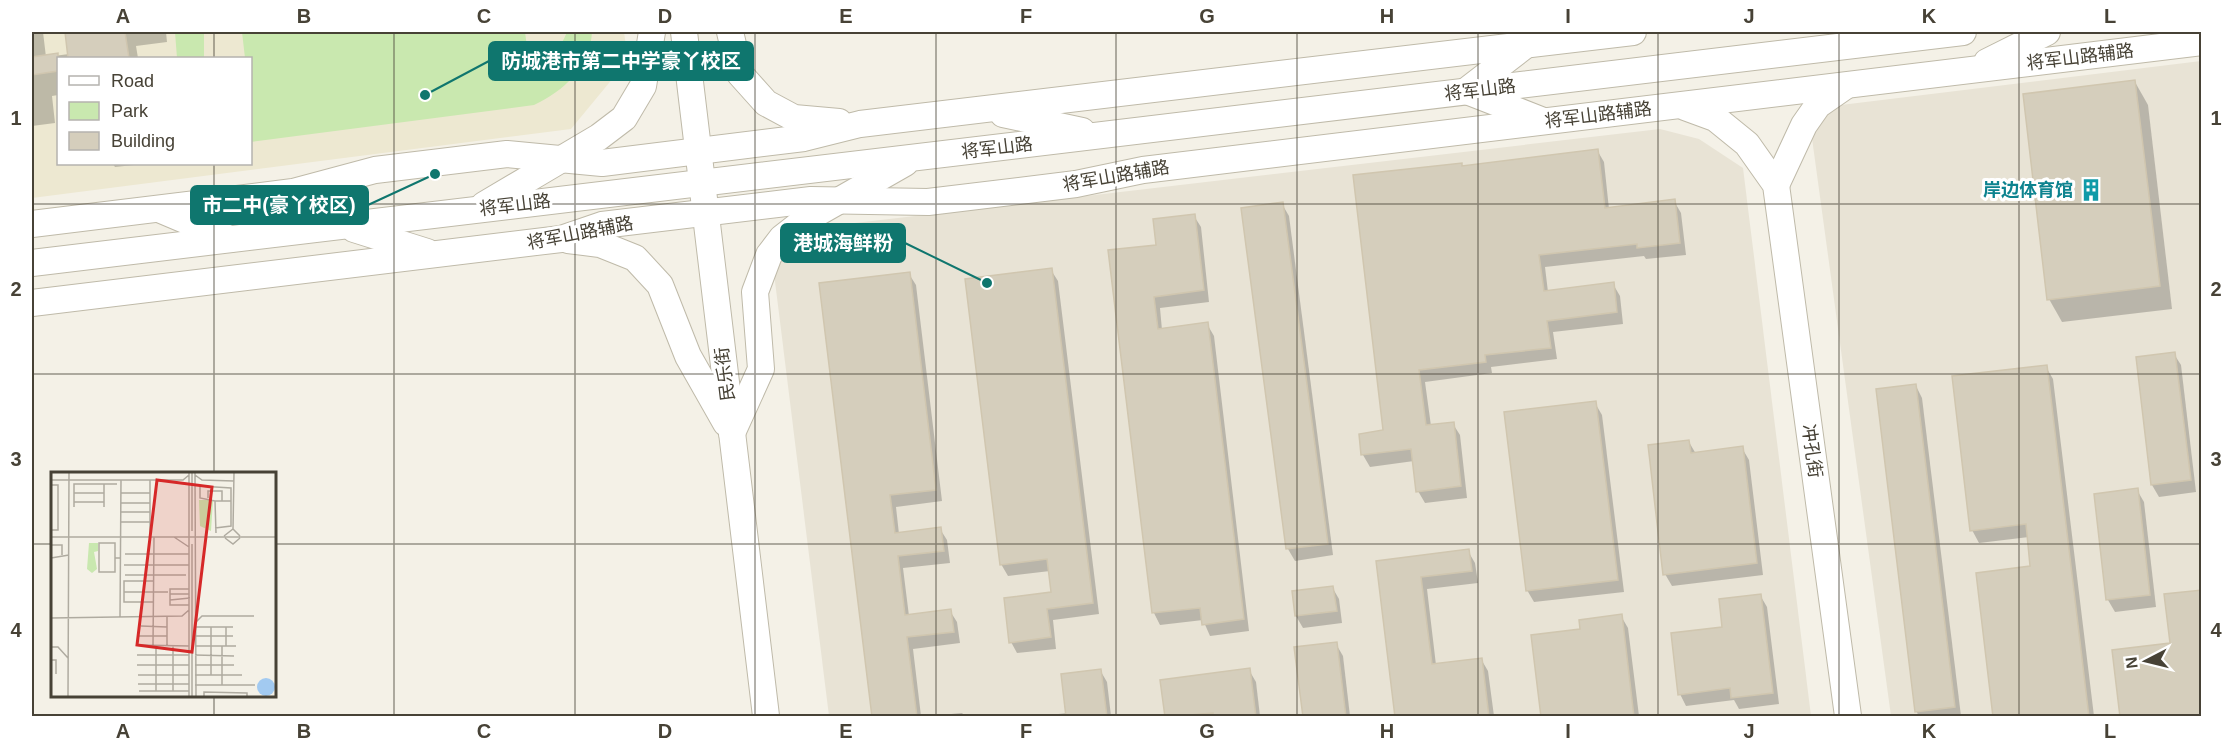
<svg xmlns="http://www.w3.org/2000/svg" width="2233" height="748" font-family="Arial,'Noto Sans SC',sans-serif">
	<rect width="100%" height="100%" fill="#f4f1e7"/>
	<g fill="#e8e3d5">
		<polygon points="2201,61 2201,716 1891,716 1808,109"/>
		<polygon points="1660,129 1699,139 1743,168 1811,716 829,716 769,233"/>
	</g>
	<path fill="#ede8d1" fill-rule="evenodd" d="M32,32H624L628,60L571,129L32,198ZM58,58H250V164H58Z"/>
	<g fill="#c9e8af">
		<polygon points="175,32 204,32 204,58 177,58"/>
		<path d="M242,32H525L530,69C548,62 560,50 567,32H592C590,67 564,91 534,105L251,142L250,58H245Z"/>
	</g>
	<g fill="#0003">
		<polygon points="32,32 43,32 46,57 69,54 66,32 166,32 167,42 136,46 138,58 58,58 58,95 52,96 55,123 32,126"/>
		<polygon points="2135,82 2148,105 2172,309 2062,322 2049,299"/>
		<polygon points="1597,150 1604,162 1609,209 1674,201 1681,213 1686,255 1646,259 1644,256 1545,267 1548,292 1613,284 1620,296 1623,324 1553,332 1557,359 1491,367 1492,373 1425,382 1431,426 1453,424 1460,435 1467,498 1425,503 1418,491 1414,461 1370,467 1363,455 1360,435 1385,432 1463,167"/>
		<polygon points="113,164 143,164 115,167"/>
		<polygon points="1282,204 1289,216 1333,555 1295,561 1288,549"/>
		<polygon points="1194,216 1201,227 1209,302 1160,308 1162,330 1207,324 1214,336 1249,631 1210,636 1203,620 1160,625 1154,613 1110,252 1157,246"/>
		<polygon points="1051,270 1058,281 1099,614 1053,620 1056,649 1017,653 1011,642 1053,594 1050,571 1008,576 1001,564"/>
		<polygon points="909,274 916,285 942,501 896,507 899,534 940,529 947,540 950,563 903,568 909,616 950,611 957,622 960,643 913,649 921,716 874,716 821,284"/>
		<polygon points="2174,354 2181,365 2196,492 2159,497 2152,485 2137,358"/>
		<polygon points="2046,367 2053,379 2094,716 1994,716 2032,567 2029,537 1979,543 1972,530"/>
		<polygon points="1916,386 1922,398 1961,716 1919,716 1916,711"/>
		<polygon points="1595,403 1602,415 1624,592 1534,602 1527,590"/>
		<polygon points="1689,442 1696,454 1742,448 1749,460 1763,575 1672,586 1665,574"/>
		<polygon points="2137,490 2144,502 2156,607 2115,612 2108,600 2095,495"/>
		<polygon points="1468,551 1475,563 1478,583 1427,589 1436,665 1481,659 1488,671 1494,716 1396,716 1377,563"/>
		<polygon points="1332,587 1339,599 1342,623 1303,628 1296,616"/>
		<polygon points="1760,595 1767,607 1779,704 1739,709 1734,700 1686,706 1680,694 1724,628"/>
		<polygon points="1621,616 1628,628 1639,716 1543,716 1582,630"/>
		<polygon points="1336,644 1343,656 1350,716 1304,716"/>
		<polygon points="1100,670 1107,682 1111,716 1039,716 1068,713"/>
		<polygon points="1249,670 1256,682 1260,716 1166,716"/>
		<polygon points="962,713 965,716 929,716"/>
	</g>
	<g fill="#d5cebc" stroke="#d0c6af" stroke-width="1.5">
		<polygon points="65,32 125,32 129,58 68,58"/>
		<polygon points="58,53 58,71 32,75 32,57"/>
		<polygon points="2135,80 2160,286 2047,300 2023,94"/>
		<polygon points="1598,149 1605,208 1675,199 1680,243 1637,248 1637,244 1539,255 1544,291 1614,282 1617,312 1547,321 1551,348 1485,355 1486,362 1419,370 1426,425 1454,422 1461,486 1416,492 1411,449 1361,455 1359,434 1383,430 1353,175 1462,163 1462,166"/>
		<polygon points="1283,202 1328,544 1286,549 1241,208"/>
		<polygon points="1195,214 1204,290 1154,297 1158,329 1208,322 1244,619 1202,625 1200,608 1152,613 1108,250 1156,245 1153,219"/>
		<polygon points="1052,268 1093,603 1047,609 1051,637 1009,643 1004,598 1051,592 1047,559 1000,565 965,279"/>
		<polygon points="910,272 936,490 890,495 895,533 941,527 944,551 898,556 905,615 951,609 954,632 907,637 917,717 872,717 819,283"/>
		<polygon points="2175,352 2191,480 2151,485 2136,357"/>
		<polygon points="2047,365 2089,717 1993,717 1976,573 2030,566 2026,524 1970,531 1952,376"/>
		<polygon points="1916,384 1955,707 1915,712 1876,389"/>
		<polygon points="1596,401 1618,580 1526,591 1504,412"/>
		<polygon points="1689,440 1691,453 1743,446 1757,563 1663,575 1648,445"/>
		<polygon points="2138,488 2150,595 2106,600 2094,494"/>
		<polygon points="1469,549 1472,571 1421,577 1432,664 1482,658 1489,717 1395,717 1376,561"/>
		<polygon points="1333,586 1337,611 1295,616 1292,591"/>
		<polygon points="2202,590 2202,717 2120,717 2112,650 2170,643 2164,594"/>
		<polygon points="1761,594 1773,693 1731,698 1730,688 1678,695 1671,633 1722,627 1719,599"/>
		<polygon points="1622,614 1634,717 1541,717 1531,635 1580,629 1579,620"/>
		<polygon points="1337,642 1346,717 1303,717 1294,647"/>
		<polygon points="1250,668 1256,717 1213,717 1213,713 1165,717 1160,680"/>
		<polygon points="1101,669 1107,717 1066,717 1061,674"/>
	</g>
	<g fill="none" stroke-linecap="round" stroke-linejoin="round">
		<g stroke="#bfbaa9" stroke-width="28">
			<g id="minor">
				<polyline points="684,32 766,716"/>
				<polyline points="730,32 740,74 766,103 794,118 839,122"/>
				<polyline points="1987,62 2047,32"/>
				<polyline points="1466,91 1527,44"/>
				<polyline points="1469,92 1541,120"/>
				<polyline points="1685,107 1715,118 1747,144 1776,185 1848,716"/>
				<polyline points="1003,114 1082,131"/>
				<polyline points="1776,185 1804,125 1818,105 1844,87"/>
				<polyline points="484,205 599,137 624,118 643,86 652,32"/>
				<polyline points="159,209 230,239"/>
				<polyline points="32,224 293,192 375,170 507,154 602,163 804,138 860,124 1633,32"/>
				<polyline points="354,229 427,252"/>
				<polyline points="568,240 600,244 635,258 660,285 688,356 726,423"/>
				<polyline points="32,263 1963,32"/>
				<polyline points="32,303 561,239 602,225 811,200 928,202 1076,184 1143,170 2202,42"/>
				<polyline points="732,433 761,369 755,292 769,255 782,238 805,220 905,163"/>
			</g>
		</g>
		<use href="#minor" stroke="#fff" stroke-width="26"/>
	</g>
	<path fill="none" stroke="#474236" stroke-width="1.5" stroke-opacity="0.55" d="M214,32V58M394,32V716M575,32V716M755,32V716M936,32V716M1116,32V716M1297,32V716M1478,32V716M1658,32V716M1839,32V716M2019,32V716M214,164V474M32,204H2202M32,374H2202M32,544H52M274,544H2202M214,696V716"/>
	<defs>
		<g id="building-bare" transform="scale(1.8)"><path d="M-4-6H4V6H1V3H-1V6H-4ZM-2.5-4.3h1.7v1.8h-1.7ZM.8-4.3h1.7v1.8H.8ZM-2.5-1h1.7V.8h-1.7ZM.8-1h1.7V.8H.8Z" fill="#0f9aa8" stroke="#fff" stroke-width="2.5" paint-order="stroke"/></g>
	</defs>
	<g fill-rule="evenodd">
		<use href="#building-bare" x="2091" y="190"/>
	</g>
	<g text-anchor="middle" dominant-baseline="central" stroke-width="6" stroke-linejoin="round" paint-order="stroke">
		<g font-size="18" fill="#474236" stroke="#fff">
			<text transform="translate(2080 57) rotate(-7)">将军山路辅路</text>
			<text transform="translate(1480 90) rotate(-7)">将军山路</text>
			<text transform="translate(1598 115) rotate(-7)">将军山路辅路</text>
			<text transform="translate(997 148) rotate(-7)">将军山路</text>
			<text transform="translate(1116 176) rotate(-10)">将军山路辅路</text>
			<text transform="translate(515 205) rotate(-7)">将军山路</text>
			<text transform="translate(580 233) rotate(-11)">将军山路辅路</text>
			<text transform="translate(725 374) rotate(-97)">民乐街</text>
			<text transform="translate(1812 451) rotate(82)">冲孔街</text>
		</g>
		<g font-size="18" font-weight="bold" fill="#0d838f" stroke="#fff" text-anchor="end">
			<text x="2073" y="190">岸边体育馆</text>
		</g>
	</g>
	<g transform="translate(51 472)">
		<rect width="225" height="225" fill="#f4f1e7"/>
		<path d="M148,28H162L160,59L149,54ZM38,71H47V79L43,80L46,97L41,101L36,97Z" fill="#c9e8af"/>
		<path d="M206 215a9 9 0 1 1 18 0a9 9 0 1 1-18 0Z" fill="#a2caf1"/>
		<path fill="none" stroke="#afaba0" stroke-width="1.5" d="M144,1L145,224M144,3L151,8L183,9M0,8H132L138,3M0,13H7V58H0M23,21H53M70,21H99M157,26V19H171V29M164,29L149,26V14L180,16V54L164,56M23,30H53M70,31H99M23,35V12H66M53,35V12M70,40H99M70,50H99M182,57L183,1M141,59V1M165,61L164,29H180M173,64L182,57L189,64M0,65H225M99,65V8M123,65L138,75M174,66L182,72L189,66M0,73H11V83M74,82H138M0,86L18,83M64,86V100H48V71H64V86H69M73,93H138M74,103H135M73,120H117M119,122H138M119,128L139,126M103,130H73V109H103M138,133H119V117H138M69,145L70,8M0,146L131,144L138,138M144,151L151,144H203M90,154L116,155M144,155H182M88,164H116M144,164H182M87,173L138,174M102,173L103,65M116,173V145M144,174H185M175,174V155M0,175H7L17,186M86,183H138M144,183L183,184M0,188H5V202M86,193H138M144,193H183M87,203H138M144,203H191M160,203V155M87,212H138M144,213H204M171,213V174M88,219H138M105,219V173M122,219V173M17,224L18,1M138,224V1M141,224V72M153,224V220L196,221V224"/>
		<path fill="#d62828" fill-opacity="0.15" stroke="#d62828" stroke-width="3" d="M106,8L161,15L141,180L86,173Z"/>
		<rect width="225" height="225" fill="none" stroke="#474236" stroke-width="3"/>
	</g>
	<path fill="none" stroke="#0f766e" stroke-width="2" d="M425 95L489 61M435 174L368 205M987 283L905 243"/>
	<g fill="#0f766e" stroke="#fff" stroke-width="2">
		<circle cx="425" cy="95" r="6"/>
		<circle cx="435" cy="174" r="6"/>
		<circle cx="987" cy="283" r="6"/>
	</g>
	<g fill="#0f766e" stroke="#0f766e" stroke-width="2">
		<rect x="489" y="42" width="264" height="38" rx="6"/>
		<rect x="191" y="186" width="177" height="38" rx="6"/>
		<rect x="781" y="224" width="124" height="38" rx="6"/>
	</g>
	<g font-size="20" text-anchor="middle" font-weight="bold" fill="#fff">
		<text x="621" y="68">防城港市第二中学豪丫校区</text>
		<text x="279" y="212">市二中(豪丫校区)</text>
		<text x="843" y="250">港城海鲜粉</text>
	</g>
	<rect width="2233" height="748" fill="none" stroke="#ffffff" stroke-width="66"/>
	<rect x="57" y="57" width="195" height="108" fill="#ffffff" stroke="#b5b3af" stroke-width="1.5"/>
	<rect x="69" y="76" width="30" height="9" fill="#ffffff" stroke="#b5b3af" stroke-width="1.5"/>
	<text x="111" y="87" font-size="18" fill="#474236">Road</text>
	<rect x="69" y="102" width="30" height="18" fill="#c9e8af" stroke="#b5b3af" stroke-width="1.5"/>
	<text x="111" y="117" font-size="18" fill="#474236">Park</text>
	<rect x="69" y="132" width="30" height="18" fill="#d5cebc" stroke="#b5b3af" stroke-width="1.5"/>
	<text x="111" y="147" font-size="18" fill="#474236">Building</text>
	<g transform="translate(2146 661) rotate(263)" stroke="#ffffff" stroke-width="4.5" paint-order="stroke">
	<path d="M0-4.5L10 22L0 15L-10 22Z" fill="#474236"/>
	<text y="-9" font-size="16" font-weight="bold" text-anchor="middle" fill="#474236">N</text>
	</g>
	<rect x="33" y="33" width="2167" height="682" fill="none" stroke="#474236" stroke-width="2"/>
	<g font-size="20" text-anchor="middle" font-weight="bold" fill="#474236">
		<text x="123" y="23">A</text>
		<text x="304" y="23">B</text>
		<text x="484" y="23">C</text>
		<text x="665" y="23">D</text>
		<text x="846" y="23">E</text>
		<text x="1026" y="23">F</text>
		<text x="1207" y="23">G</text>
		<text x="1387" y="23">H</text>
		<text x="1568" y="23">I</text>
		<text x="1749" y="23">J</text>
		<text x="1929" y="23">K</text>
		<text x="2110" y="23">L</text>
		<text x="16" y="125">1</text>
		<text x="2216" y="125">1</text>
		<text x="16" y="296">2</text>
		<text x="2216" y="296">2</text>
		<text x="16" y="466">3</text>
		<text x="2216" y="466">3</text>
		<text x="16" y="637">4</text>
		<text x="2216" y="637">4</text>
		<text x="123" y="738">A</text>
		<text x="304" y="738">B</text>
		<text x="484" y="738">C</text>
		<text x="665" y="738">D</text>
		<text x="846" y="738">E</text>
		<text x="1026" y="738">F</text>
		<text x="1207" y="738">G</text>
		<text x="1387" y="738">H</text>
		<text x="1568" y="738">I</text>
		<text x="1749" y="738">J</text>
		<text x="1929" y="738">K</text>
		<text x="2110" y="738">L</text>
	</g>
</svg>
